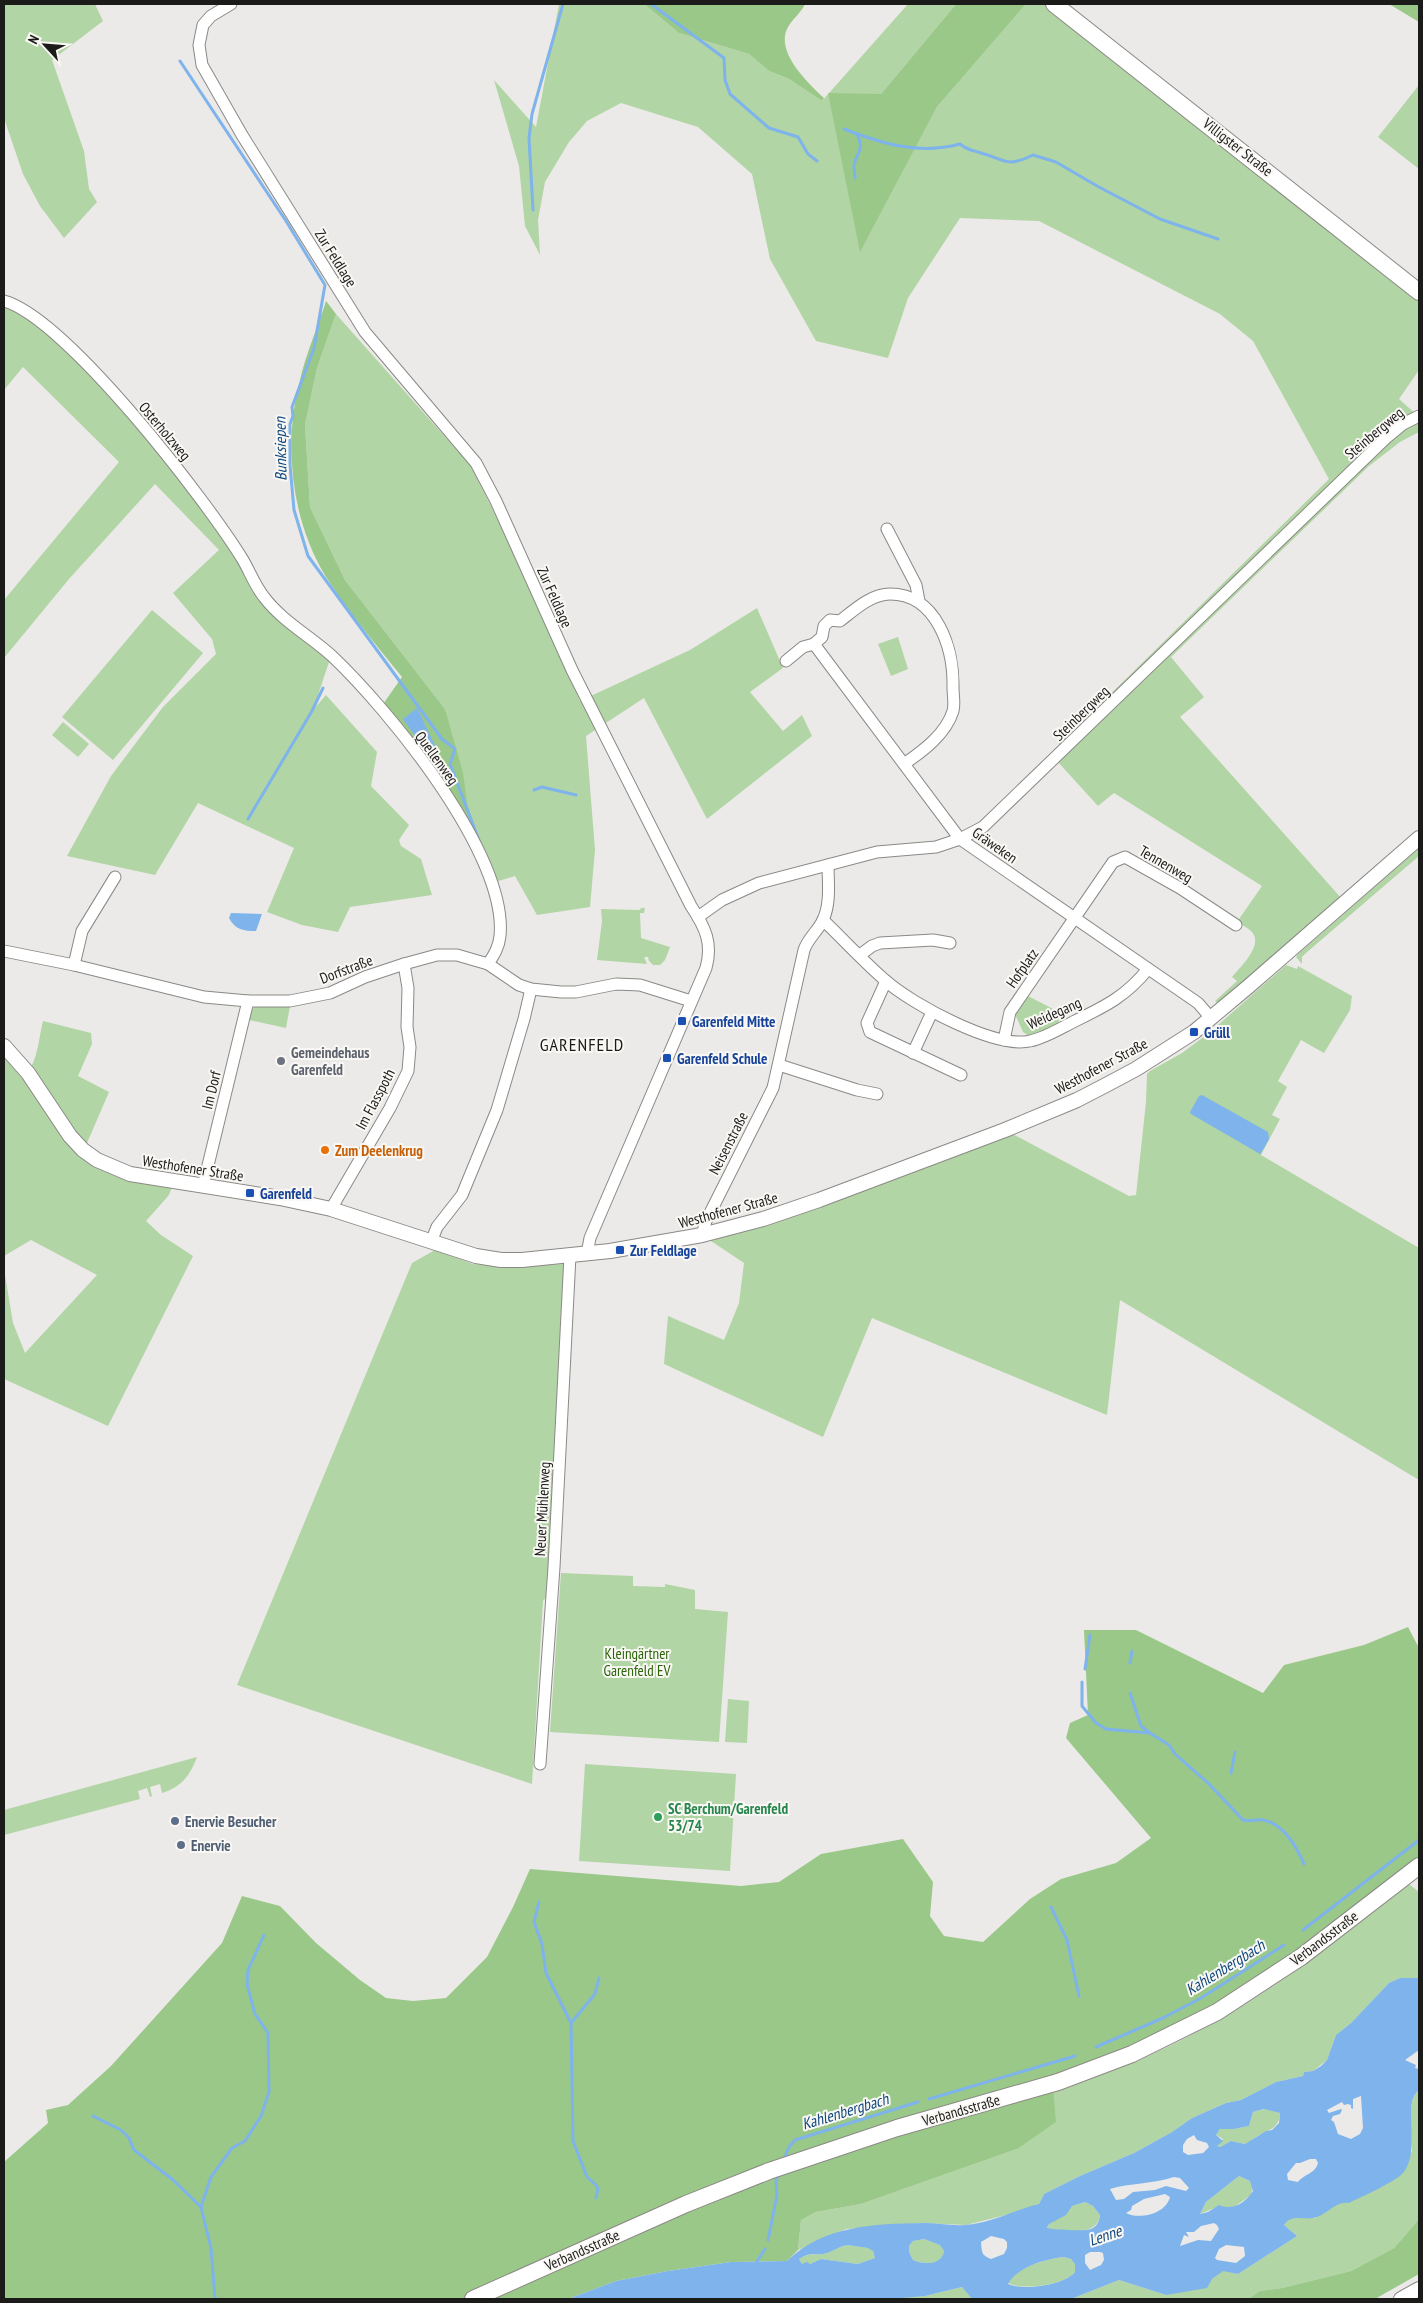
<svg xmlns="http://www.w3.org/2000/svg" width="1423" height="2303" font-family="'PT Sans Narrow',sans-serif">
	<rect width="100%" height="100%" fill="#eceae8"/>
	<g fill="#b1d5a4">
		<polygon points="4,4 95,4 103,21 52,60 84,151 89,189 97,202 64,238 40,206 23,174 6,124 4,117"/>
		<polygon points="559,4 644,4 679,33 749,54 769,71 789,79 822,101 908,4 956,4 881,94 860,251 937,107 1026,4 1045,4 1419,292 1419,370 1399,399 1418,416 1401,423 1062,749 1058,742 1074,730 1329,479 1253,341 1220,314 1039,221 960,218 908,298 888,358 816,341 770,259 752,174 698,127 621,103 587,121 569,142 545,182 538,220 540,255 525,226 519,166 494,80 536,127"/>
		<polygon points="1419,85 1419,169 1378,137"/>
		<polygon points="4,301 31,315 152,438 263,597 331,656 313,710 326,695 377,752 371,786 409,825 399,840 401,846 421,859 432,895 350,907 338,932 302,925 267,912 294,848 198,803 155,875 67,856 111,776 163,707 216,654 212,639 173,593 219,550 155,484 69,579 4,658 4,600 119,462 23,367 4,390"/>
		<polygon points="336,314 470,465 498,520 580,701 690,650 757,608 783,668 750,692 783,731 802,715 812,736 707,819 644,698 586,736 595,850 590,907 537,915 515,876 492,883 471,833 445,709 345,580 310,507 305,425 317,368"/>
		<path d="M1419,422V432L1400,442L1369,466L1171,657L1204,697L1180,717L1342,899L1223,1002L1217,1003L1215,1001L1237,981L1232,977C1240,967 1265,944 1251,931C1248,928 1242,925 1237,922L1262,886L1114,793L1098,806L1058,762L1361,468L1405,429Z"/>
		<polygon points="152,610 203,653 113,760 62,717"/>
		<polygon points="898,637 908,669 891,676 878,644"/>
		<polygon points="63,722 89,744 78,757 52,735"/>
		<polygon points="1419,848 1419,856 1306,953 1302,957 1302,964 1296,957 1298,954"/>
		<polygon points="641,908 645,908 644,913 640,913 641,938 670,947 665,960 660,965 653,965 649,961 648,957 644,957 647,964 597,960 602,921 601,909 640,910"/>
		<polygon points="1286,965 1297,969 1298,966 1352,996 1350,1010 1324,1053 1301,1040 1278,1081 1287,1087 1272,1115 1280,1119 1261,1155 1419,1248 1419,1480 1120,1300 1107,1415 872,1318 823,1437 664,1364 668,1316 724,1340 739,1303 744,1263 702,1235 1005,1130 1129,1196 1136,1195 1146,1102 1147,1074 1150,1071 1182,1053 1209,1033"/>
		<polygon points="1028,996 1057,1011 1061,1018 1057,1024 1029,1036 1023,1032 1015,1014"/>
		<polygon points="257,1005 290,1006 286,1028 249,1020 250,1011"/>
		<path d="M43,1021L91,1033L92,1044L78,1076L109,1092L84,1150L172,1187L169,1195L146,1221L161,1235L193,1256L108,1426L4,1379V1269L13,1323L25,1353L97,1275L31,1240L4,1256V1058L22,1078C38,1065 38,1041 43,1021Z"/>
		<polygon points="435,1250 473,1264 503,1267 563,1264 566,1266 548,1595 543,1601 532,1784 237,1685 412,1263"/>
		<polygon points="561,1573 633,1576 633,1586 665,1587 665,1584 695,1590 695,1609 728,1612 719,1742 550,1732"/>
		<polygon points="728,1699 749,1701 747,1743 725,1742"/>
		<path d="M197,1757C190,1775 182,1787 162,1793L160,1784L150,1787L152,1796L150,1797L147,1788L138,1791L140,1799L4,1835V1810Z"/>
		<polygon points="585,1764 736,1774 730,1871 579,1861"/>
		<path d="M1409,1884L1419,1892V1978H1400L1389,1983L1351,2023L1336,2035L1327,2060L1313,2071L1304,2072L1303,2076L1276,2082L1241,2100L1226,2103L1192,2118L1172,2132L1134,2153L1080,2176L1044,2194L1039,2204L1010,2214L966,2225L923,2223L846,2229L798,2250L801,2220L816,2212L861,2204L1017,2149L1053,2090C1112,2074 1170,2048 1224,2017C1290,1979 1349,1930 1409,1884Z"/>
		<path d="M1419,2090V2219L1394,2248L1351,2271L1282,2288L1260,2291L1248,2299H1071L1119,2280L1166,2295L1212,2279L1223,2270L1238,2274L1297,2236L1284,2225L1287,2220L1293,2218H1315L1412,2152C1412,2137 1406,2099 1419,2090Z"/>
		<path d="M1265,2109L1280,2113C1279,2128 1271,2129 1259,2135C1254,2138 1250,2142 1245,2144L1231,2141L1220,2147L1217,2146L1223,2139L1216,2135L1220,2129H1234L1249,2126L1253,2112Z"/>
		<polygon points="1239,2176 1250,2181 1253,2187 1251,2195 1234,2207 1217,2207 1200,2214 1206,2202"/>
		<path d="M1085,2202L1093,2206L1100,2215C1097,2238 1065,2230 1047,2229L1049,2224L1072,2206Z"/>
		<path d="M924,2239L941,2245L944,2251C942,2265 924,2265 913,2260L909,2252V2246L913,2241Z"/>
		<path d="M847,2245L869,2248L873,2251L875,2258L858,2264L821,2259L810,2264H802L799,2259C810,2253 812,2255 823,2254C830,2253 838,2247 847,2245Z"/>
		<path d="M1064,2257L1071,2259L1075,2264V2272C1065,2285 1023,2291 1008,2283C1016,2267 1047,2259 1064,2257Z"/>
		<polygon points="962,2287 972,2299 857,2299 925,2296"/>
	</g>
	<g fill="#9ac888">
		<path d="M644,4H805C802,12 791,20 787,29C776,53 808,83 824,98L822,101L789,79L769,71L749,54L679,33Z"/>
		<polygon points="956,4 1026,4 937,107 860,252 828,93 881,94"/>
		<polygon points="1389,4 1419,4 1419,22"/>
		<path d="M326,301L336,314L317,368L305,425L310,507L345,580L445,709L463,773L471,833L381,707L402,677C377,646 347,610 326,577C291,520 283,444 300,380C306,353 318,327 326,301Z"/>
		<polygon points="1408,1627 1419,1648 1419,1857 1301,1948 1217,2004 1133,2047 1052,2077 1056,2122 1017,2149 861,2204 816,2212 801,2220 798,2250 787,2261 731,2262 668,2271 616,2281 568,2299 4,2299 4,2162 48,2123 46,2110 68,2105 111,2066 222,1943 242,1896 280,1906 316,1943 360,1980 386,1998 413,2001 446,1998 487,1957 513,1907 530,1869 741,1886 779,1882 821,1854 903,1839 933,1882 930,1916 944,1936 983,1942 1030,1899 1061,1879 1116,1863 1151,1838 1066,1738 1070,1723 1088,1715 1084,1630 1136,1630 1263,1693 1284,1665 1364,1645"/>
		<polygon points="1419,2219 1419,2274 1375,2299 1248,2299 1260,2291 1282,2288 1351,2271 1394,2248"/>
	</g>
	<g fill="#7eb3ec" fill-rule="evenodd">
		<polygon points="417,708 438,752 431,758 403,719"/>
		<path d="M231,913L262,914L256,931C244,931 235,930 229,918Z"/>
		<polygon points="1202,1095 1268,1132 1269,1139 1261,1153 1260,1154 1191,1114 1190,1112 1199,1096"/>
		<path d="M1400,1978H1419V2050L1405,2060L1416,2065L1415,2068L1419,2069V2090C1401,2103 1422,2150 1403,2173C1395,2182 1361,2197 1349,2203C1334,2201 1327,2216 1313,2218C1302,2220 1291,2214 1284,2225L1297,2236L1238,2274L1223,2271L1212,2279L1207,2288L1166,2295L1119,2280L1071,2299H972L962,2287L925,2296L889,2299H568L616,2281L668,2271L731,2262L787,2261C824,2225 874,2224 923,2223C937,2223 951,2226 965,2225C991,2223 1014,2210 1039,2204L1044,2194L1080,2176L1134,2153L1172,2132L1192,2118L1226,2103L1241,2100L1276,2082L1303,2076L1304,2072L1313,2071L1321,2066L1327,2060L1336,2035L1351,2023L1389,1983ZM1361,2096L1363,2128L1360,2134L1351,2139L1338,2134L1334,2122L1331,2120L1333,2116L1340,2114L1342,2110L1341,2109L1329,2113L1327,2110L1342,2102L1344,2105L1348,2104L1351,2105V2108L1353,2109V2099ZM1264,2109L1280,2113L1279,2123L1272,2130L1266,2131L1245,2144L1231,2141L1220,2147L1217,2146L1223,2141L1216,2135L1220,2129H1234L1249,2126L1253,2112ZM1194,2135L1197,2140L1207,2143L1209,2147L1203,2153L1188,2155L1183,2152V2145L1187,2139ZM1310,2159H1316L1318,2163C1315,2174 1304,2174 1298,2182L1288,2180L1287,2174L1296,2163H1300ZM1239,2176L1250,2181L1253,2191C1245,2203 1233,2211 1219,2205L1208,2212L1200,2214L1206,2202ZM1174,2177L1180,2178L1189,2188L1186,2191L1166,2186L1155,2190L1133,2192L1124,2199L1116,2200L1110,2189C1129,2183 1153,2184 1174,2177ZM1165,2194L1170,2197C1166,2214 1139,2220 1126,2213L1131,2210L1132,2206L1144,2199ZM1085,2202L1093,2206L1100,2215C1098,2234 1082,2230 1068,2230C1061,2229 1054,2230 1047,2228L1049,2224L1066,2215L1072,2206ZM1214,2223L1217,2225L1219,2229L1211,2241L1198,2240L1180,2246L1184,2235L1189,2237L1186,2232H1194L1201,2226ZM991,2236L1004,2239L1007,2242V2248L1004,2254L991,2259C981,2255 982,2252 981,2242ZM924,2239L940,2245L944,2251C942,2265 924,2265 913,2260L909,2252V2246L913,2241ZM847,2245L868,2248L873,2251L875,2258L858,2264L821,2259L810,2264L807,2262L802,2264L799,2259C810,2252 812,2255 823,2254C830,2253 838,2247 847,2245ZM1226,2245L1244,2247L1245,2256L1236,2263L1217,2260L1215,2258L1219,2249ZM1100,2252L1103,2253L1104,2260L1101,2265L1090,2270L1085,2263V2255L1090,2252ZM1064,2257L1071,2259L1075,2264V2272C1065,2285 1024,2291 1008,2284C1017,2267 1045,2259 1064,2257Z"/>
	</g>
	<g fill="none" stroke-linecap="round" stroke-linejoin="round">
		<g stroke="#7eb3ec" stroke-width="3">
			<polyline points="651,4 724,58 725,80 730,94 769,128 798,137 808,154 817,161"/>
			<polyline points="180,61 286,221 325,285 314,348 292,407 293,416 290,424 290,465 294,510 308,556 442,739 455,749 450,764 480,843"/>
			<path d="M844,129C883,144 919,155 960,144C967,150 972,150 981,153C1006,160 1006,168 1033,155L1056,162L1097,186L1160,219L1218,239"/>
			<path d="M855,178C855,174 854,169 854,165C857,150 865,152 857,134"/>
			<polyline points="533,210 529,138 532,114 563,4"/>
			<polyline points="534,790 542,787 576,795"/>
			<polyline points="248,819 312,711 323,688"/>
			<polyline points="1130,1663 1132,1651"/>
			<polyline points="1085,1669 1090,1635"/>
			<path d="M1082,1682V1706L1096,1723L1106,1729L1150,1733L1169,1745L1175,1754L1209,1784L1243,1820C1250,1822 1256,1819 1263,1820C1284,1824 1296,1846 1304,1864"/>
			<polyline points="1130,1693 1141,1726 1150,1733"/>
			<polyline points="1231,1773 1235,1752"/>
			<polyline points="539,1902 534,1922 542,1944 546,1973 571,2023 573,2141 587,2177 596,2185 598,2189 596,2198"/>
			<polyline points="1051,1907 1067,1940 1079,1996"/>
			<polyline points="1303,1930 1419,1840"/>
			<polyline points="571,2023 595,1994 599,1978"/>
			<polyline points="1096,2047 1163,2018 1201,1998 1284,1945"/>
			<polyline points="929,2099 1075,2056"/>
			<polyline points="93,2116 121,2130 129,2138 134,2150 172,2179 201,2207"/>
			<polyline points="784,2159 789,2147 795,2140 918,2102"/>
			<polyline points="768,2240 777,2195 776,2181 778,2174"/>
			<polyline points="756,2263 765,2249"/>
			<polyline points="215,2299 211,2248 201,2207 211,2177 232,2148 245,2141 261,2116 269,2092 268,2033 255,2014 247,1984 248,1970 264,1935"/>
		</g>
		<g stroke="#8b8986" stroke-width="13">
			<g id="minor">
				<path d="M231,4L211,16L203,25L199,45L202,65L242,135L365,332L476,463L496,501L572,670L691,906C705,927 713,943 706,968L590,1238L587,1254"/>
				<path d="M4,301C66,318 207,501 243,560C250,572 255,586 264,597C282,621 310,636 332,656C389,710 508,855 500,936C499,947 494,955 488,964"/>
				<polyline points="887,529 916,585 919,601"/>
				<polyline points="814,644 960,839 1198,1003 1211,1018"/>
				<path d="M786,661L803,647L814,644L822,637L824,626L830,620L840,621C854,610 871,594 890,594C937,594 954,649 953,688C953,695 955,704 953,711C946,734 923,751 904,764"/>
				<polyline points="698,917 722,900 759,883 877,852 936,847 960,839 983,827 1386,438 1403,424 1419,416"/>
				<path d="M823,920C844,940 864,962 886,981C912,1004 995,1049 1030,1041C1045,1038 1061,1028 1075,1021C1106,1006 1126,996 1148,969"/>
				<polyline points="4,951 74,965 204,997 248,1001 290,1001 330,993 365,977 404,964 437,955 457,955 488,964 519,985 531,989 561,992 576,992 616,984 640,985 691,1001"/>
				<polyline points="860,955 872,946 880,943 933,940 950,943"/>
				<polyline points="74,965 82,931 115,877"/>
				<polyline points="886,981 867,1023 870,1032 961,1075"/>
				<polyline points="1004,1040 1010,1012 1113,862 1125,857 1180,888 1236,925"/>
				<polyline points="913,1053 932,1012"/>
				<polyline points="779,1065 857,1090 877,1094"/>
				<polyline points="203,1186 248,1001"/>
				<polyline points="331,1209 390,1108 408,1071 410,1047 407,1027 408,988 404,964"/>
				<path d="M702,1235L706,1221L773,1088L804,950C808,938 818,931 823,920C831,903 828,882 828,865"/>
				<polyline points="431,1242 437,1227 462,1195 497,1110 524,1019 531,989"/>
				<polyline points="540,1764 554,1567 570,1256"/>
			</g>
		</g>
		<g stroke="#8b8986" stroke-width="16">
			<g id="tertiary">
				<polyline points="4,1046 28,1073 70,1136 83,1150 97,1160 130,1174 280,1198 331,1209 476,1256 501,1260 522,1260 610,1251 702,1235 763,1219 819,1200 1005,1130 1077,1100 1106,1085 1136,1069 1194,1032 1249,986 1419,838"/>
				<polyline points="1401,2299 1419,2289"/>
			</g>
		</g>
		<g stroke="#8b8986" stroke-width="18">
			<g id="secondary">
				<polyline points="1054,4 1419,292"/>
				<polyline points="473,2299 686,2204 769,2171 897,2128 1058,2082 1132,2054 1217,2012 1301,1957 1419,1866"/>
			</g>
		</g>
		<use href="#minor" stroke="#fff" stroke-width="11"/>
		<use href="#tertiary" stroke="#fff" stroke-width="14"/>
		<use href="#secondary" stroke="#fff" stroke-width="16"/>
	</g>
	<g fill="#1a4fb4" stroke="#faf8f5" stroke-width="2">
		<rect x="677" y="1016" width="10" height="10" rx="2.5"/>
		<rect x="1189" y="1027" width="10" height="10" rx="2.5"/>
		<rect x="662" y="1053" width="10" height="10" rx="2.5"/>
		<rect x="245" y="1188" width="10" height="10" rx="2.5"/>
		<rect x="615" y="1245" width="10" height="10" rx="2.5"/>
	</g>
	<circle fill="#6b7280" stroke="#faf8f5" stroke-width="2" cx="281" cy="1061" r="5"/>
	<circle fill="#e8710a" stroke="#faf8f5" stroke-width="2" cx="325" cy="1150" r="5"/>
	<circle fill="#2e9e5b" stroke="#faf8f5" stroke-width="2" cx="658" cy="1817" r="5"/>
	<g fill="#5c6f8a" stroke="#faf8f5" stroke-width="2">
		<circle cx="175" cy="1821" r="5"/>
		<circle cx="181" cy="1845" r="5"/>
	</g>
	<g text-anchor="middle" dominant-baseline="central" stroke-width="4" stroke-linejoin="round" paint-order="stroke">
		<g font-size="15" fill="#1b1b1a" stroke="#faf8f5">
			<text transform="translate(1238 147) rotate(38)">Villigster Straße</text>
			<text transform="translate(336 258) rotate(58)">Zur Feldlage</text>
			<text transform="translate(165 431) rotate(50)">Osterholzweg</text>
			<text transform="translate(1374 433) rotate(-40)">Steinbergweg</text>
			<text transform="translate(555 597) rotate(66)">Zur Feldlage</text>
			<text transform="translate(1081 713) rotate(-44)">Steinbergweg</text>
			<text transform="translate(437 758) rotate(54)">Quellenweg</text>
			<text transform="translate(995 845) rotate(35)">Gräweken</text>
			<text transform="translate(1166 864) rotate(30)">Tennenweg</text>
			<text transform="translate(1022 968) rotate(-55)">Hofplatz</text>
			<text transform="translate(346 969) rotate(-21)">Dorfstraße</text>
			<text transform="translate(1054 1013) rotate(-24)">Weidegang</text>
			<text transform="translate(1101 1066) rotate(-28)">Westhofener Straße</text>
			<text transform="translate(211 1090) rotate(-76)">Im Dorf</text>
			<text transform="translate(375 1099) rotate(-62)">Im Flasspoth</text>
			<text transform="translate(728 1143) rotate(-63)">Neisenstraße</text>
			<text transform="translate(193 1168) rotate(9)">Westhofener Straße</text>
			<text transform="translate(728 1210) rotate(-15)">Westhofener Straße</text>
			<text transform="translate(542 1509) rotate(-87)">Neuer Mühlenweg</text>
			<text transform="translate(1324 1938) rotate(-37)">Verbandsstraße</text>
			<text transform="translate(961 2110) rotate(-16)">Verbandsstraße</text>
			<text transform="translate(582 2250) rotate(-24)">Verbandsstraße</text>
		</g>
		<g font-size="15" font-weight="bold" fill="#164399" stroke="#faf8f5" text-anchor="start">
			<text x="692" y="1021">Garenfeld Mitte</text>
			<text x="1204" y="1032">Grüll</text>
			<text x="677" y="1058">Garenfeld Schule</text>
			<text x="260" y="1193">Garenfeld</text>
			<text x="630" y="1250">Zur Feldlage</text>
		</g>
		<g font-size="15" font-weight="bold" fill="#5b616d" stroke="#faf8f5" text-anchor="start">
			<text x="291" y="1052">Gemeindehaus<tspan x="291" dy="17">Garenfeld</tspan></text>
		</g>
		<g font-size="15" font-weight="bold" fill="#c56008" stroke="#faf8f5" text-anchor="start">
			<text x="335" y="1150">Zum Deelenkrug</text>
		</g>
		<g font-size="15" fill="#2c640a" stroke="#faf8f5">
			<text x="637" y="1653">Kleingärtner<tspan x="637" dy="17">Garenfeld EV</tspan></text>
		</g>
		<g font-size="15" font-weight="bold" fill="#27864d" stroke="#faf8f5" text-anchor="start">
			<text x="668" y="1808">SC Berchum/Garenfeld<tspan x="668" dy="17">53/74</tspan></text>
		</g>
		<g font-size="15" font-weight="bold" fill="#4e5e75" stroke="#faf8f5" text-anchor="start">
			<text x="185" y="1821">Enervie Besucher</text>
			<text x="191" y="1845">Enervie</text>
		</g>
		<g font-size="16" font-style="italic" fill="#10487d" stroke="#faf8f5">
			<text transform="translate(280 449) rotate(-91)">Bunksiepen</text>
			<text transform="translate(1225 1967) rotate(-32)">Kahlenbergbach</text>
			<text transform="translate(845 2111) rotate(-17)">Kahlenbergbach</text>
			<text transform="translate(1105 2235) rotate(-19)">Lenne</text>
		</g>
		<g font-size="18" letter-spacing="1" fill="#1b1b1a" stroke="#faf8f5">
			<text x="582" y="1044">GARENFELD</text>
		</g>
	</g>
	<rect width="1423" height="2303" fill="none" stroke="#1b1b1a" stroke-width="10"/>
	<g transform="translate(45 45) rotate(296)" stroke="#faf8f5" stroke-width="4" paint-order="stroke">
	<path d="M0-4L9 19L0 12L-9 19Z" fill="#1b1b1a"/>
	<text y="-8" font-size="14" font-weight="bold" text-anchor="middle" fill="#1b1b1a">N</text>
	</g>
</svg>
